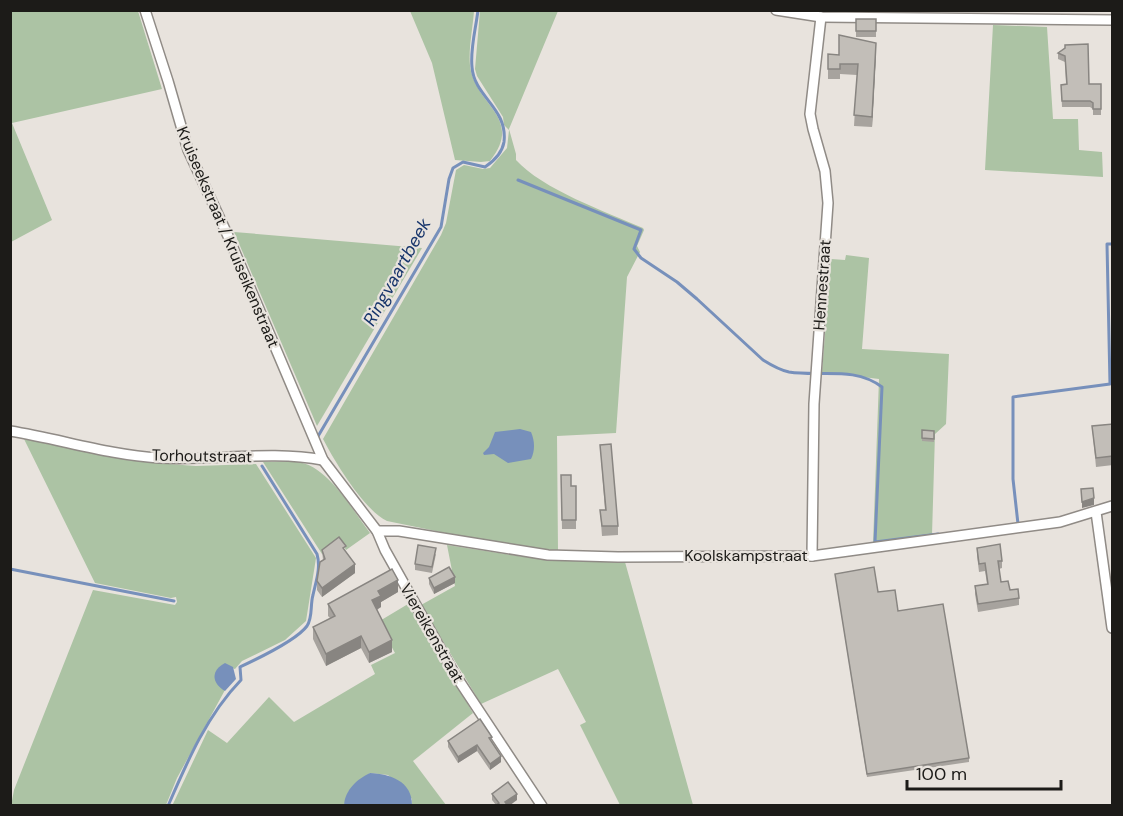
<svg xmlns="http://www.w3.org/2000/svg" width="1123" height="816" font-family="'DM Sans',sans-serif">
	<rect width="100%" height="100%" fill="#e8e3dd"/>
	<g fill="#acc3a4">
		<polygon points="11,11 138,11 162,89 12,123 52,220 11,242"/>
		<path d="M410,11H474C473,27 467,55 471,71C479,107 523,119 490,161L481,162L455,160L432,63Z"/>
		<path d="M480,11H558L509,129L516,154V160C542,189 606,212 643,228L644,230L637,246L640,252L627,277L616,433L557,436L558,551L480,540L387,521C364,510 335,462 323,439L441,235L446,223L456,170L464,165L483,169L490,168L507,148L509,130L504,125L503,117L477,76L475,69Z"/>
		<polygon points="993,25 1047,27 1053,119 1078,119 1079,150 1102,152 1103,177 985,170"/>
		<polygon points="234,232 422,248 317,426"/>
		<polygon points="846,255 869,258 862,349 949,354 946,424 935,434 932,535 873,544 879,379 822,372 831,259 845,260"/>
		<polygon points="24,439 155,463 196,466 256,464 316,558 306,621 285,640 242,661 235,669 228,667 225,690 177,778 166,805 11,806 14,790 93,590 175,605 177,602 176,597 171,598 95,583"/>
		<path d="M263,462C274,462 286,461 297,462C328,465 353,511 370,533L346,550L341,541L322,554Z"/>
		<polygon points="447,545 524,557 625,562 693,805 620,805 580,725 586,722 558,669 481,704 421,605 455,586"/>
		<polygon points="408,604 473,713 413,761 446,805 412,805 412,799 388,775 370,773 349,791 344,805 172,806 208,730 227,743 269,697 294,722 375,674 371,665 395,653 378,622"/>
	</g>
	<g fill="#7790bb">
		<path d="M520,429L531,432C535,441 535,451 531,459L508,463L494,454L484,455L483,453L489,447L495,432Z"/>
		<path d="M225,663L233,667L236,679L225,691C211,683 211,670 225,663Z"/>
		<path d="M370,773C390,774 412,781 412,805H344C345,790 357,779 370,773Z"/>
	</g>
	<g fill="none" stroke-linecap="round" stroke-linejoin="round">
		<g stroke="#7790bb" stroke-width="3">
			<path d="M518,180L641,230L634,249L641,258L677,282L697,299L763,360C771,365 779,370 789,372C821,377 854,366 882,387L875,542L938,534"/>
			<path d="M317,438L441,227L449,179L453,168L463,162L485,167C494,161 502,154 504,142C508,108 474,97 472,67C470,49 476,28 478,10"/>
			<polyline points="1016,524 1018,524 1013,479 1013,397 1110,384 1107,244 1112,244"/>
			<polyline points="10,569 174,601"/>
			<path d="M168,806C187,762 207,715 241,680L240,667C257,659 296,641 307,626C313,617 310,605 313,595C316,581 321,568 317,554L262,466"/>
		</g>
		<g stroke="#908b86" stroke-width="12">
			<g id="minor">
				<polyline points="145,10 168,81 188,150 228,236 323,460 377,531 385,550 454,673 542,806"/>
				<polyline points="776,10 821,17 1112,20"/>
				<path d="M10,431C60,439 109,455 159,458C212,461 272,450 323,460"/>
				<polyline points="1096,512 1112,628"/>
				<polyline points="377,531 399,531 548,555 618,557 812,556 1060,522 1112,506"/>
				<polyline points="812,556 814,404 828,203 825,171 813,129 810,114 821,17"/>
			</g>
		</g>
		<use href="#minor" stroke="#fff" stroke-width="9"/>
	</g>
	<g fill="#a7a39e">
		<rect x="856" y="19" width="20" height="18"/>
		<polygon points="1065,48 1089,84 1101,84 1101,115 1093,115 1093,109 1090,107 1062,107 1061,85 1066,84 1065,62 1058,59 1058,53"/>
		<polygon points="876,53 872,127 854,126 857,75 840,74 840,79 828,79 828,54 839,55"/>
		<polygon points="1113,424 1113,465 1096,467 1092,426"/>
		<polygon points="922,430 934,431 934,442 922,441"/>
		<polygon points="600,445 618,526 618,535 602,536 600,510 605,510"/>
		<polygon points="561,475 571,486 576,486 576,529 562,529"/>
		<polygon points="977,548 1002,561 1002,568 999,569 1001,582 1019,598 1019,605 978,612 975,594 975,586 987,584 985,571 979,572 977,555"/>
		<polygon points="322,550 346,552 355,573 322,597 317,590 317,581 323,560"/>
		<polygon points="436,554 432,573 415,570 415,564"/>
		<polygon points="835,574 878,592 898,611 969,758 969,762 867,777"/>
		<polygon points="429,578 455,583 434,594 429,584"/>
		<polygon points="398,592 381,602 381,607 377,610 392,652 369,663 361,648 326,666 313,639 313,627 330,618 328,616 328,604"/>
		<polygon points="448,741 492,742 501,762 490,770 477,751 458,763 448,747"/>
		<polygon points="492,794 517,800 496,805 492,800"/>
	</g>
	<g fill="#888581">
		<polygon points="876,43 876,53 872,127 872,117"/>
		<polygon points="1094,498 1094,505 1082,508 1082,502"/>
		<polygon points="355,564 355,573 322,597 322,588"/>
		<polygon points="455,577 455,583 434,594 434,588"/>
		<polygon points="398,580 398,592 381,602 381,607 372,612 372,600 378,591"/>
		<polygon points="361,636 361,648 326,666 326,654"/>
		<polygon points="392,640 392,652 369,663 369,652"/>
		<polygon points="477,745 477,751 458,763 458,757"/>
		<polygon points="501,756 501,762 490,770 490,764"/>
		<polygon points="517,794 517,800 509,806 505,806 505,802"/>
	</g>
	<g fill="#c2beb8" stroke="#888581" stroke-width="1.5">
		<rect x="856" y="19" width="20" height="12"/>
		<polygon points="839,35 876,43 872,117 854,115 858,64 840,64 840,69 828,69 828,54 839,55"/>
		<polygon points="1088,44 1089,84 1101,84 1101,109 1093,109 1093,103 1090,101 1062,101 1061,85 1067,84 1065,56 1058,53 1065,48 1065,45"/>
		<polygon points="1113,424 1113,456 1096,458 1092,426"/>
		<polygon points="922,430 934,431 934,439 922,438"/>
		<polygon points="611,444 618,526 602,526 600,510 606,510 600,445"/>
		<polygon points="561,475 571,475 571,486 576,486 576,520 562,520"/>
		<polygon points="1093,488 1094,498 1082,502 1081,489"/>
		<polygon points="339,537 346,546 343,548 355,564 322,588 317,581 320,562 325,559 322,550"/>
		<polygon points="1000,544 1002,561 998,561 1001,582 1008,581 1010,590 1018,589 1019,598 978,604 975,586 988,584 985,563 979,564 977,548"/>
		<polygon points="418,545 436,548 432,567 415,564"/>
		<polygon points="449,567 455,577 434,588 429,578"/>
		<polygon points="874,567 878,592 895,590 898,611 943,604 969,758 867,774 835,574"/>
		<polygon points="392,569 398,580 378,591 381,596 372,600 392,640 369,652 361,636 326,654 313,627 335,616 328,604"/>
		<polygon points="480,719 492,737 489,738 501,756 490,764 477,745 458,757 448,741"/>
		<polygon points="508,782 517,794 505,802 508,806 495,806 499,803 492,794"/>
	</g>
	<g text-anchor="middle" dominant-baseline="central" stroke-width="4.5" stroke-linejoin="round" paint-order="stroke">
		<g font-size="16" fill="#1c1b18" stroke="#e8e3dd">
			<text transform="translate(228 237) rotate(67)">Kruiseekstraat / Kruiseikenstraat</text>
			<text transform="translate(822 285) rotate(-86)">Hennestraat</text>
			<text transform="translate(202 456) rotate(1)">Torhoutstraat</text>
			<text x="746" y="555">Koolskampstraat</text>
			<text transform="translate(432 633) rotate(60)">Viereikenstraat</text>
		</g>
		<g font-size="18" font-style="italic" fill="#17356b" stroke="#e8e3dd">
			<text transform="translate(397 272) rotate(-61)">Ringvaartbeek</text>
		</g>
	</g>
	<rect width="1123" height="816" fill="none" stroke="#1c1b18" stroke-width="24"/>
	<path d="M907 780v9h154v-9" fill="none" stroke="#1c1b18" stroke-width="3"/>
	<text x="916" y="780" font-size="18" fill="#1c1b18" stroke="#e8e3dd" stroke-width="4.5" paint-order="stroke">100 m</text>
</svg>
